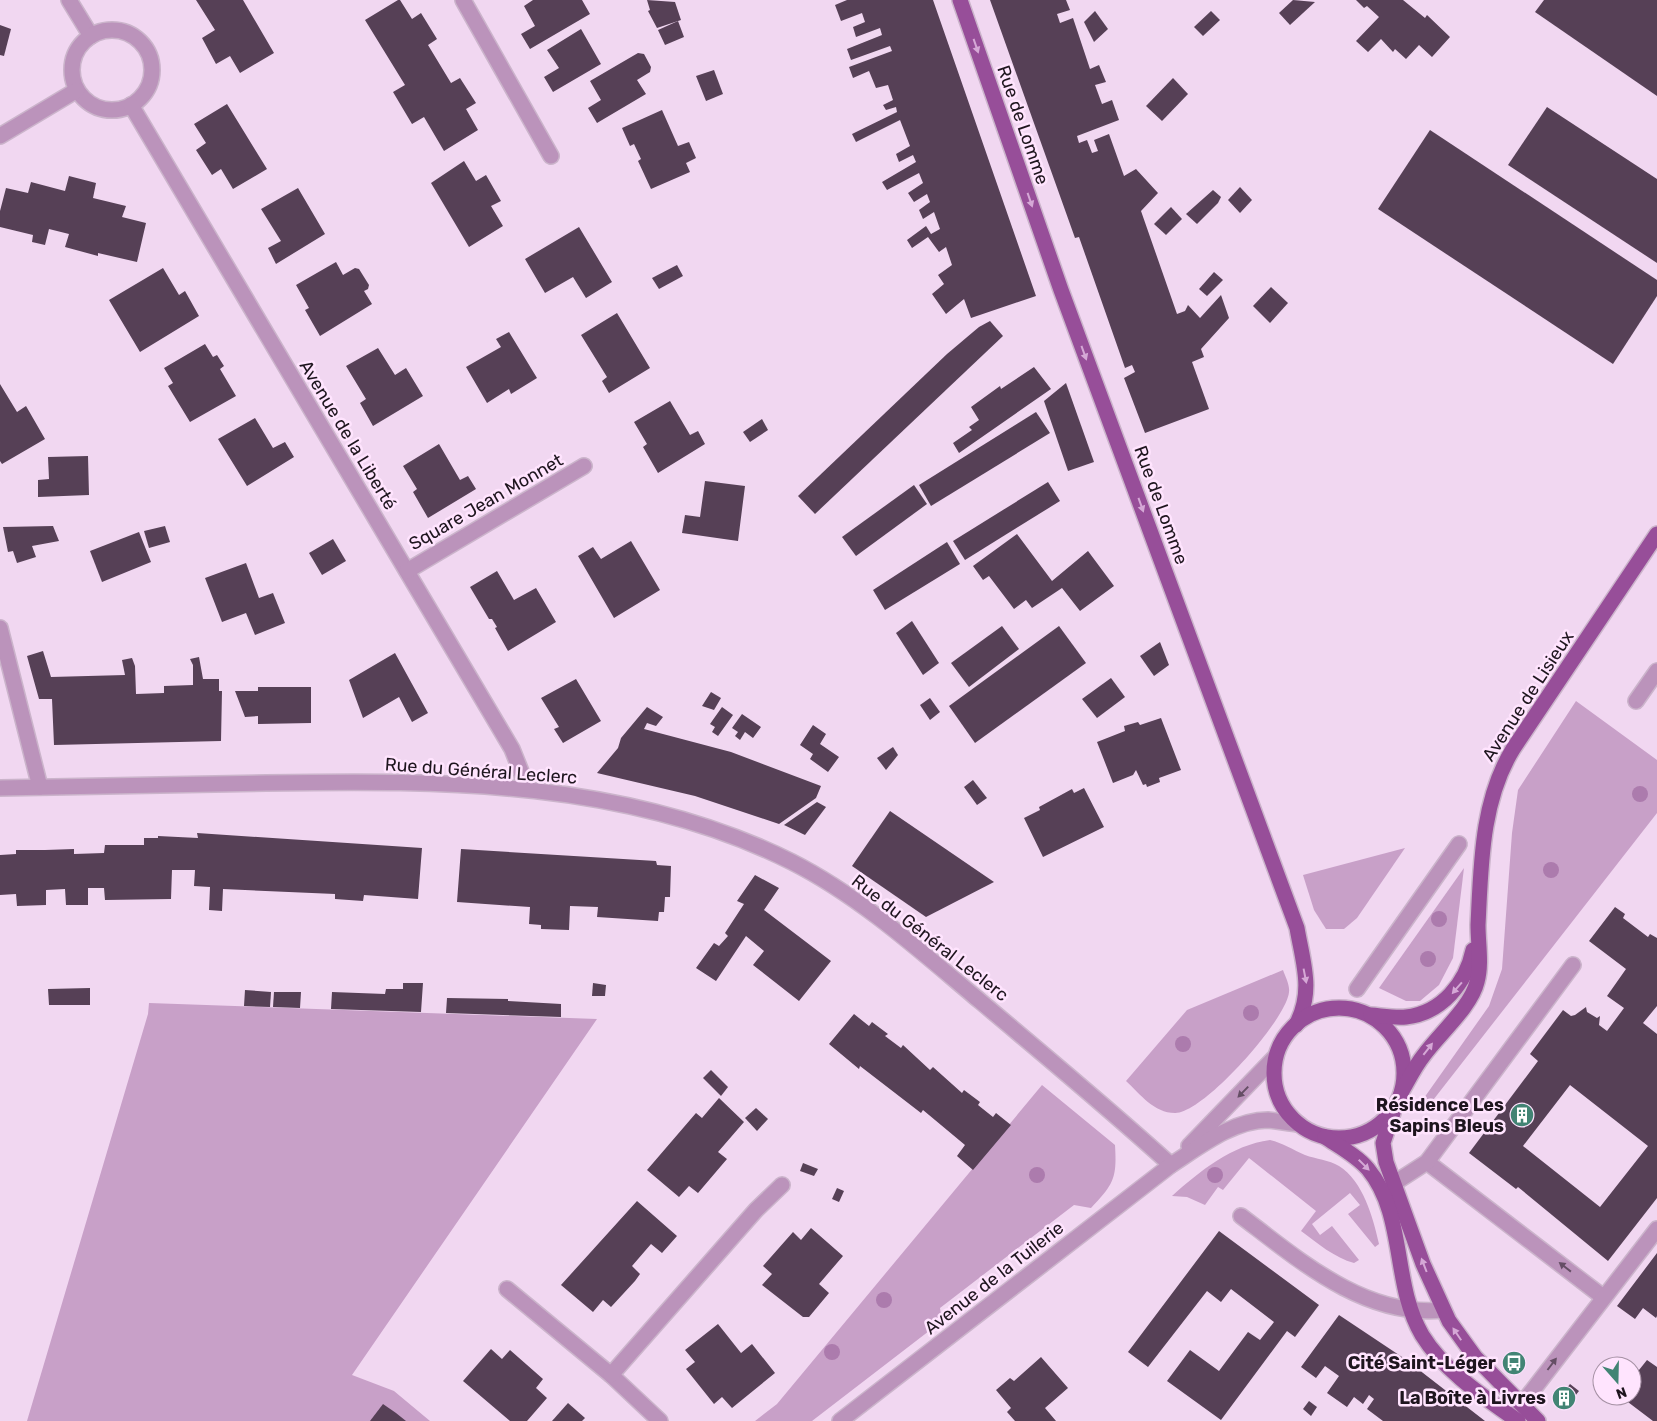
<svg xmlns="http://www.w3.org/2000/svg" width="1657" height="1421" font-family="Rubik,sans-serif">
	<rect width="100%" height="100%" fill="#f1d7f1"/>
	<g fill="#c8a0c8">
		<polygon points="1576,701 1657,760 1657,813 1423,1113 1424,1098 1489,1006 1502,969 1512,833 1518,790"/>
		<polygon points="1405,848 1357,918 1344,929 1326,929 1314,910 1303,875"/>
		<polygon points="1464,868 1453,958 1439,985 1420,1001 1406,1001 1379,988"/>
		<path d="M1283,970C1285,976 1290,985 1289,992C1287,1019 1203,1114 1175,1113C1154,1113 1140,1094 1126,1081L1187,1010Z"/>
		<polygon points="149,1003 597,1019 352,1375 394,1391 430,1421 27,1421 148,1014"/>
		<path d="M1042,1085L1115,1145C1117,1178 1114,1184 1091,1208L1074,1205L940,1308L942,1321L812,1421H755L777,1404Z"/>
		<path d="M1270,1140C1283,1143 1293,1150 1305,1155C1316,1159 1329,1160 1339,1166C1363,1181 1373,1217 1379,1244L1375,1247L1348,1214L1360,1205L1350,1193L1312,1224L1320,1235L1332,1226L1359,1260L1354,1263C1335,1258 1317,1243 1301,1231L1316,1211L1249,1158L1223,1190L1218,1187L1205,1205L1187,1197L1172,1196C1200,1171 1232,1145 1270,1140Z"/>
	</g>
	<g fill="#564056" fill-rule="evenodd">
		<polygon points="196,0 243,0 274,53 240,73 230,56 216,64 202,38 215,30"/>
		<polygon points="398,0 400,0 412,19 421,13 437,39 428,45 451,83 460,78 476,103 466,109 478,130 444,151 424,117 412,124 393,92 405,85 365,20"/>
		<polygon points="533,0 582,0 590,14 530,49 521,34 535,26 524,6"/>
		<polygon points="647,0 675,2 681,20 657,28 648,11 650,10"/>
		<polygon points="847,0 933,0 1036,296 971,318 964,299 946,314 932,294 944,284 938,275 952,265 946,247 939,252 928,237 912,248 907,240 926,226 931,234 940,229 934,212 923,219 919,210 930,202 927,194 914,202 908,193 923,183 919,173 887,190 882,182 916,162 913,155 899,162 896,154 910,146 900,120 856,142 852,134 897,112 896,107 886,110 883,105 893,100 888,85 876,88 869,71 853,78 849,67 892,51 890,46 851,60 847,49 882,35 880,28 856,37 853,27 865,22 862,13 841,21 835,5"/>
		<polygon points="990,0 1066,0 1070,10 1057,14 1060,23 1073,18 1090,69 1099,65 1106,82 1095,85 1102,104 1112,100 1119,120 1077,136 1079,143 1087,140 1092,153 1098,151 1094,140 1109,134 1124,176 1136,169 1158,193 1141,211 1177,314 1185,311 1188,305 1200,318 1221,295 1229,318 1201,349 1204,357 1192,362 1209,409 1145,433 1124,378 1135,372 1132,365 1125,368 1079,237 1075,238"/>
		<polygon points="1293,0 1315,2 1290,25 1279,13"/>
		<polygon points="1356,0 1403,0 1425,18 1427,15 1450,37 1432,57 1419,45 1406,59 1395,49 1393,52 1381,39 1368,52 1356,41 1379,17 1367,6 1364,8"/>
		<polygon points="1544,0 1657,0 1657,96 1535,12"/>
		<polygon points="1095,11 1108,29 1094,42 1084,22"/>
		<polygon points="1211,11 1220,20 1203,36 1194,27"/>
		<polygon points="678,21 684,37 665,45 658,30"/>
		<polygon points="0,25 11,29 4,56 0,55"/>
		<polygon points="581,29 601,64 553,92 544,77 559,68 547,50"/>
		<polygon points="638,53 644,54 651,67 650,72 637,80 646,94 597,123 588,108 601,100 590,81"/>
		<polygon points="714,70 723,94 706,101 696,76"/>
		<polygon points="1173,78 1188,94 1162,121 1146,106"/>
		<polygon points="227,104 267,169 233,189 221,169 212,175 196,150 206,143 194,124"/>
		<polygon points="1547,107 1657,179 1657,263 1508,165"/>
		<polygon points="662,110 678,146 689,142 696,158 686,163 690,172 651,189 638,161 641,159 634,144 630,146 622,128"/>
		<polygon points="1430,130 1657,280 1657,296 1613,364 1378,209"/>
		<polygon points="464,161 476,181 486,175 501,201 491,206 503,226 469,247 431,183"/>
		<polygon points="69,176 96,183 93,198 126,206 122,217 146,223 137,262 98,253 98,256 65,247 69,234 49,229 45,245 32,242 33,235 0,227 0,211 6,188 28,193 31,182 65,191"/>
		<polygon points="1240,187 1252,200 1240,213 1228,200"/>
		<polygon points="298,188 325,234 276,264 268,248 281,241 261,209"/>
		<polygon points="1213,190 1221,197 1218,203 1197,224 1186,214"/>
		<polygon points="1171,207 1182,219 1166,235 1154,224"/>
		<polygon points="579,227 612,282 586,298 573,277 545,293 525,259"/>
		<polygon points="336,262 343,275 355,268 359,269 369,285 368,289 364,291 372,304 320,336 305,310 309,308 296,285"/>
		<polygon points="677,265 683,276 659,289 652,278"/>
		<polygon points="163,268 179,295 185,291 199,316 140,352 109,300"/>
		<polygon points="1214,272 1223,280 1207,296 1199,289"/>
		<polygon points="1271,287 1288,303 1270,323 1253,306"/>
		<polygon points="617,313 650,368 609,393 602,381 607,377 581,335"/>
		<polygon points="990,321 1003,336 815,514 798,496 947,354 979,327"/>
		<polygon points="509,332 537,378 511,394 509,389 487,403 466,367 501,347 496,339"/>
		<polygon points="205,344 213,357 217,355 224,366 220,369 236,396 190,422 168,386 173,383 164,368"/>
		<polygon points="378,348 395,375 406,368 423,396 373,426 360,403 366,399 346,366"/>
		<polygon points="1034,367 1051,389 959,453 953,443 972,430 969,427 979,420 971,407 1000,386 1001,389"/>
		<polygon points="1066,383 1094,462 1068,471 1044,401"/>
		<polygon points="0,384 17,412 26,406 45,439 2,464 0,461"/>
		<polygon points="670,401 690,435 698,431 705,444 658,473 643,447 647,444 634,422"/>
		<polygon points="1036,412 1050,433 931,506 919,485"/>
		<polygon points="255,418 273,448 285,442 294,457 247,486 218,439"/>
		<polygon points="762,419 768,430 750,442 743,432"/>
		<polygon points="439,444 460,480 468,476 476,489 428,518 413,492 417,489 403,466"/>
		<polygon points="88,456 89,495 38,497 38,480 49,479 48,457"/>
		<polygon points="705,481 745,486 738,541 682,533 685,515 700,517"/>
		<polygon points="1048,482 1060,501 965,560 953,541"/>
		<polygon points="914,485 927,504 856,556 842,537"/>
		<polygon points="53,526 59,541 32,546 36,557 17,563 13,551 8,552 3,527"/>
		<polygon points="165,526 170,542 149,548 144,531"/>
		<polygon points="139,532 151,562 102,582 90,551"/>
		<polygon points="1017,534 1052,581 1088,551 1114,586 1080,611 1062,588 1032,608 1026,600 1014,609 989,576 983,580 973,566"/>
		<polygon points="333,539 346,561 322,575 309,553"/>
		<polygon points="631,541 660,590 614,618 578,556 593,547 601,559"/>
		<polygon points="947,542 960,564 885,610 873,590"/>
		<polygon points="246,563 259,598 273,593 285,623 255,635 246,613 222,622 205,578"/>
		<polygon points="497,571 514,600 536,588 556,622 508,651 495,628 497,627 492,619 489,619 470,587"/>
		<polygon points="912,621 939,663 923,675 896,633"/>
		<polygon points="1002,626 1019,649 969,687 951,663"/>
		<polygon points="1059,626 1086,663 975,743 949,706"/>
		<polygon points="1160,642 1169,665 1154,676 1140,656"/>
		<polygon points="43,651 51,677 125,675 122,660 132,658 135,666 136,694 164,693 164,686 193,685 193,665 190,659 199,657 203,679 219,679 219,691 222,691 221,741 54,745 52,699 39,699 27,656"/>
		<polygon points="395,653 428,713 412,722 399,697 363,718 349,680"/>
		<polygon points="1111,678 1125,697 1097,718 1082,699"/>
		<polygon points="576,679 601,721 563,743 554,729 559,727 541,698"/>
		<polygon points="258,687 311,687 311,723 258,724 258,716 245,717 235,691 258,691"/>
		<polygon points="711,692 721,698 714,710 702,706"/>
		<polygon points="930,698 940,712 930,720 920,705"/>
		<polygon points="647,707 663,717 656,726 647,723 644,729 731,752 821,786 816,798 779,824 695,796 597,773 618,748 621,738"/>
		<polygon points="722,707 733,715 718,736 712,732 715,727 710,724"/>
		<polygon points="742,714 761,727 753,738 745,732 740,740 735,736 738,732 732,728"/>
		<polygon points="1161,718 1181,770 1159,778 1160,782 1147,787 1146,784 1143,785 1136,770 1133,775 1113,783 1097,742 1125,731 1124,726 1138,722 1140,725"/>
		<polygon points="813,725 826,734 820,744 839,757 828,772 810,759 813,754 800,745"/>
		<polygon points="893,747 898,755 886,770 877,758"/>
		<polygon points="973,780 987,798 977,805 964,787"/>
		<polygon points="1084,788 1104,827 1043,857 1024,818 1040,810 1039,807 1072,789 1074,793"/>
		<polygon points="817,802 826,807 805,835 784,825"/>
		<polygon points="890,811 994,882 926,917 852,866"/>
		<polygon points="197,833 422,848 418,899 364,895 363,901 335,899 335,894 223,889 222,911 209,910 210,887 194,886 195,870 172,870 171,899 105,900 104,888 88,888 88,905 66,905 65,889 46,890 46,905 17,906 16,894 0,895 0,855 16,854 16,850 45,850 74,849 74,854 104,853 105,845 144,845 144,838 158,838 158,836 198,838"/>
		<polygon points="461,849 656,861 657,865 671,866 670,897 665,897 664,912 659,912 658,921 597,917 598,907 570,906 569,930 541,929 541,925 529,924 530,907 457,902"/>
		<polygon points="755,875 779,888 764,910 831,961 799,1001 753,965 764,951 746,936 716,981 696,968 714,943 719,946 728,936 725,933 744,904 737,901"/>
		<path d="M1615,907L1625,914L1623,918L1648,937L1650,934L1657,938V1006L1643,1023L1657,1034V1198L1608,1261L1518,1187L1516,1189L1469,1153L1538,1061L1530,1054L1563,1010L1571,1016L1575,1015L1586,1007L1587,1012L1597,1018L1600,1016L1599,1025L1607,1031L1624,1008L1607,996L1626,969L1589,941ZM1570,1085L1648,1146L1600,1207L1523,1146Z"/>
		<polygon points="403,983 423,983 421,1012 331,1009 332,992 385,994 386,989 403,989"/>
		<polygon points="593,983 606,985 605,996 592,996"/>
		<polygon points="90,988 90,1005 49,1005 48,989"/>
		<polygon points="245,990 271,992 270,1007 244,1006"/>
		<polygon points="274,992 301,992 300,1008 273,1007"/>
		<polygon points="447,998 508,999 508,1001 561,1004 561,1017 446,1013"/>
		<polygon points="854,1014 869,1026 872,1022 888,1034 885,1036 901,1048 903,1045 930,1070 933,1067 962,1093 964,1090 980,1102 978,1105 993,1117 996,1113 1011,1125 973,1170 957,1156 965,1145 923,1110 921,1113 860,1066 859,1069 829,1044"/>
		<polygon points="711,1070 728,1087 721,1096 703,1078"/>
		<polygon points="719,1098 744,1122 718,1152 727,1159 721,1166 698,1193 689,1186 679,1197 647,1170 696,1113 702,1118"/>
		<polygon points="756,1108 768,1119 757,1131 745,1118"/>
		<polygon points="803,1163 818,1169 814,1176 800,1171"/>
		<polygon points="837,1188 844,1191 839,1202 832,1199"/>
		<polygon points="637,1201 677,1236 662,1253 651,1244 632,1266 640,1274 635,1281 611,1307 603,1300 593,1312 561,1285"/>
		<polygon points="811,1228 843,1256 819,1284 829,1293 809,1317 803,1317 762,1285 772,1274 763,1266 793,1232 801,1240"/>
		<polygon points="1219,1231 1319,1305 1295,1337 1287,1331 1221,1420 1167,1381 1190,1350 1219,1371 1248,1332 1260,1340 1274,1322 1231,1289 1221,1302 1207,1291 1148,1367 1128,1352"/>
		<polygon points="1657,1253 1657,1316 1656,1318 1643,1308 1635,1319 1617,1306"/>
		<polygon points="1339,1315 1405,1359 1485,1421 1383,1421 1367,1409 1374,1399 1369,1395 1363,1404 1354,1397 1347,1407 1327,1393 1339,1376 1325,1366 1316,1378 1301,1367"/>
		<polygon points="718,1324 741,1353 752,1344 775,1373 732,1408 722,1397 714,1404 686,1369 695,1362 685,1350"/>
		<polygon points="491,1349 502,1359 510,1350 543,1379 536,1388 547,1398 527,1421 510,1421 463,1381"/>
		<polygon points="1041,1357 1068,1388 1045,1408 1056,1421 1015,1421 1007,1412 1011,1408 996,1390 1010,1378 1014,1381"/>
		<polygon points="1647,1360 1657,1367 1657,1421 1653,1421 1620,1396 1632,1396 1632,1370 1634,1367 1639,1370"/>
		<polygon points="1570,1384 1579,1391 1567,1406 1556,1397 1560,1391 1563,1393"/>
		<polygon points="1309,1401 1317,1407 1311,1416 1303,1409"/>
		<polygon points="568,1403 585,1418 582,1421 552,1421"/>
		<polygon points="383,1404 396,1413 406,1421 370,1421"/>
	</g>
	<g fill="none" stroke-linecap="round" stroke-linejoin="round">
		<g stroke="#cbb4cb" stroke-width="18">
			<g id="minor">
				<polyline points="69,0 91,36"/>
				<polyline points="463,0 551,156"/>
				<circle cx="112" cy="70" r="40"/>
				<polyline points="131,105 512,749 522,774 524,789"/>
				<polyline points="0,136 77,90"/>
				<polyline points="407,571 584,466"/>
				<polyline points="0,628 40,787"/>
				<polyline points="1636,701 1657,671"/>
				<path d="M0,788C89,786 177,785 266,783C445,780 628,780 792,862C859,896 917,948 974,996C1041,1052 1107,1107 1171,1165"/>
				<polyline points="1357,989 1459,844"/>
				<polyline points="1189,1146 1276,1056"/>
				<polyline points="1427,1162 1603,1297"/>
				<polyline points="1393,1184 1427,1162 1573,965"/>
				<path d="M1241,1216C1299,1260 1365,1318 1443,1310"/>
				<polyline points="507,1289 611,1375 660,1421"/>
				<polyline points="611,1375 756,1210 782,1185"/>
				<polyline points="1512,1417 1657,1229"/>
				<path d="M840,1421L1171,1165C1199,1147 1233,1120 1268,1120C1278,1121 1289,1123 1299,1124"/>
			</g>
		</g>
		<g stroke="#cbb4cb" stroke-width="18">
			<g id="major">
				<path d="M960,0L1061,290L1297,928C1303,963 1314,991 1296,1025"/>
				<circle cx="1339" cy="1073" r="65"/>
				<path d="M1371,1015C1383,1016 1395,1018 1406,1017C1442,1013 1466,983 1473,950"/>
				<path d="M1402,1091C1409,1079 1415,1066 1424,1055C1439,1034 1471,1007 1477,982C1482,964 1478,944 1478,925C1481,866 1481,801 1513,749L1657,534"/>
				<polyline points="1393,1113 1383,1143 1386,1162 1423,1264 1449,1321 1475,1357 1538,1421"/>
				<path d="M1325,1137C1340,1147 1357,1156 1368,1169C1406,1215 1392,1284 1422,1335C1444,1371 1484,1397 1518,1421"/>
			</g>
		</g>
		<use href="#minor" stroke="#bb93bb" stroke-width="15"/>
		<use href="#major" stroke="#974e99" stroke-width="15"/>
	</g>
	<g fill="#ac7bad">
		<circle cx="1640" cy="794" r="8"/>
		<circle cx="1551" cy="870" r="8"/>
		<circle cx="1439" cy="919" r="8"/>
		<circle cx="1428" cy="959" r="8"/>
		<circle cx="1251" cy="1013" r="8"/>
		<circle cx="1183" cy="1044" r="8"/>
		<circle cx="1037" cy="1175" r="8"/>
		<circle cx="1215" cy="1175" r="8"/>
		<circle cx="884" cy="1300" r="8"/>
		<circle cx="832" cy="1352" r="8"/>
	</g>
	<defs><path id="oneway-solid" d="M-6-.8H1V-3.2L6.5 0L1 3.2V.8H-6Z" transform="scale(1.25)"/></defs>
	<g fill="#d5a8d6">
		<use href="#oneway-solid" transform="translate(976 46) rotate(71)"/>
		<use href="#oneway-solid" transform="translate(1030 200) rotate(71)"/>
		<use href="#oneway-solid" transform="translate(1084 353) rotate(70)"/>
		<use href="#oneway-solid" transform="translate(1141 505) rotate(70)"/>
		<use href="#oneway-solid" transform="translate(1305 976) rotate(79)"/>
		<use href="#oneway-solid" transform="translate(1457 988) rotate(131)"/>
		<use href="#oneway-solid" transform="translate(1428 1049) rotate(-52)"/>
		<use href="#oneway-solid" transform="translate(1364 1165) rotate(45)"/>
		<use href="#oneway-solid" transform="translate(1424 1265) rotate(-111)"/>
		<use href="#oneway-solid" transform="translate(1457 1334) rotate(-124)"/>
	</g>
	<g fill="#654e65">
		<use href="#oneway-solid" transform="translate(1243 1092) rotate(134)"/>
		<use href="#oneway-solid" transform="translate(1565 1267) rotate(-142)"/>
		<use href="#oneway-solid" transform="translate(1552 1364) rotate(-53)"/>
	</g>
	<defs>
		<g id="building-disc" transform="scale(1.25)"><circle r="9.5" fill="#428474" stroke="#ffe4fe"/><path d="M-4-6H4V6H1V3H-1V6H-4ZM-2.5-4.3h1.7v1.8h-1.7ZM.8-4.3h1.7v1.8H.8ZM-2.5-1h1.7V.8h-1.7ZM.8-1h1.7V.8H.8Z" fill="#fff"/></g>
		<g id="bus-disc" transform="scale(1.25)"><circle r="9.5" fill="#428474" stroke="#ffe4fe"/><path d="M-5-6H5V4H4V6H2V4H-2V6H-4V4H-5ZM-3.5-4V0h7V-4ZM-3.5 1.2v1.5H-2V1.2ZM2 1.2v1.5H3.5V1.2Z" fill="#fff"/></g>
	</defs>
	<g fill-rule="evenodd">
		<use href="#building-disc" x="1522" y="1115"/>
		<use href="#bus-disc" x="1514" y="1363"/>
		<use href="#building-disc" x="1564" y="1398"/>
	</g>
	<g text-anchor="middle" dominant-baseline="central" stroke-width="5" stroke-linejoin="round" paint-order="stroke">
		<g font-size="18" fill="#1e151e" stroke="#ffe4fe">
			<text transform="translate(1023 125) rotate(71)">Rue de Lomme</text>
			<text transform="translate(348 435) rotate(59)">Avenue de la Liberté</text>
			<text transform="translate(486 502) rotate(-30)">Square Jean Monnet</text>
			<text transform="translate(1161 505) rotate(70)">Rue de Lomme</text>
			<text transform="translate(1528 696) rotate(-57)">Avenue de Lisieux</text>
			<text transform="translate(481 771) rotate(4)">Rue du Général Leclerc</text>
			<text transform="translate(930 938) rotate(38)">Rue du Général Leclerc</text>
			<text transform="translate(994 1278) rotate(-38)">Avenue de la Tuilerie</text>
		</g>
		<g font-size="18" font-weight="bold" fill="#1e151e" stroke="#ffe4fe" text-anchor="end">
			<text x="1504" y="1105">Résidence Les<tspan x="1504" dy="21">Sapins Bleus</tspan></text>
			<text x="1496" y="1363">Cité Saint-Léger</text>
			<text x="1546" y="1398">La Boîte à Livres</text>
		</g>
	</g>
	<g transform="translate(1617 1381) rotate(160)"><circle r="24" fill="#ffe4fe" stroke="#a591a4"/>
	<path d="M0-4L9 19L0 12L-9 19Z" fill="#428474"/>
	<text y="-8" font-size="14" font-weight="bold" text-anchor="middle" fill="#1e151e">N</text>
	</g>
</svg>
